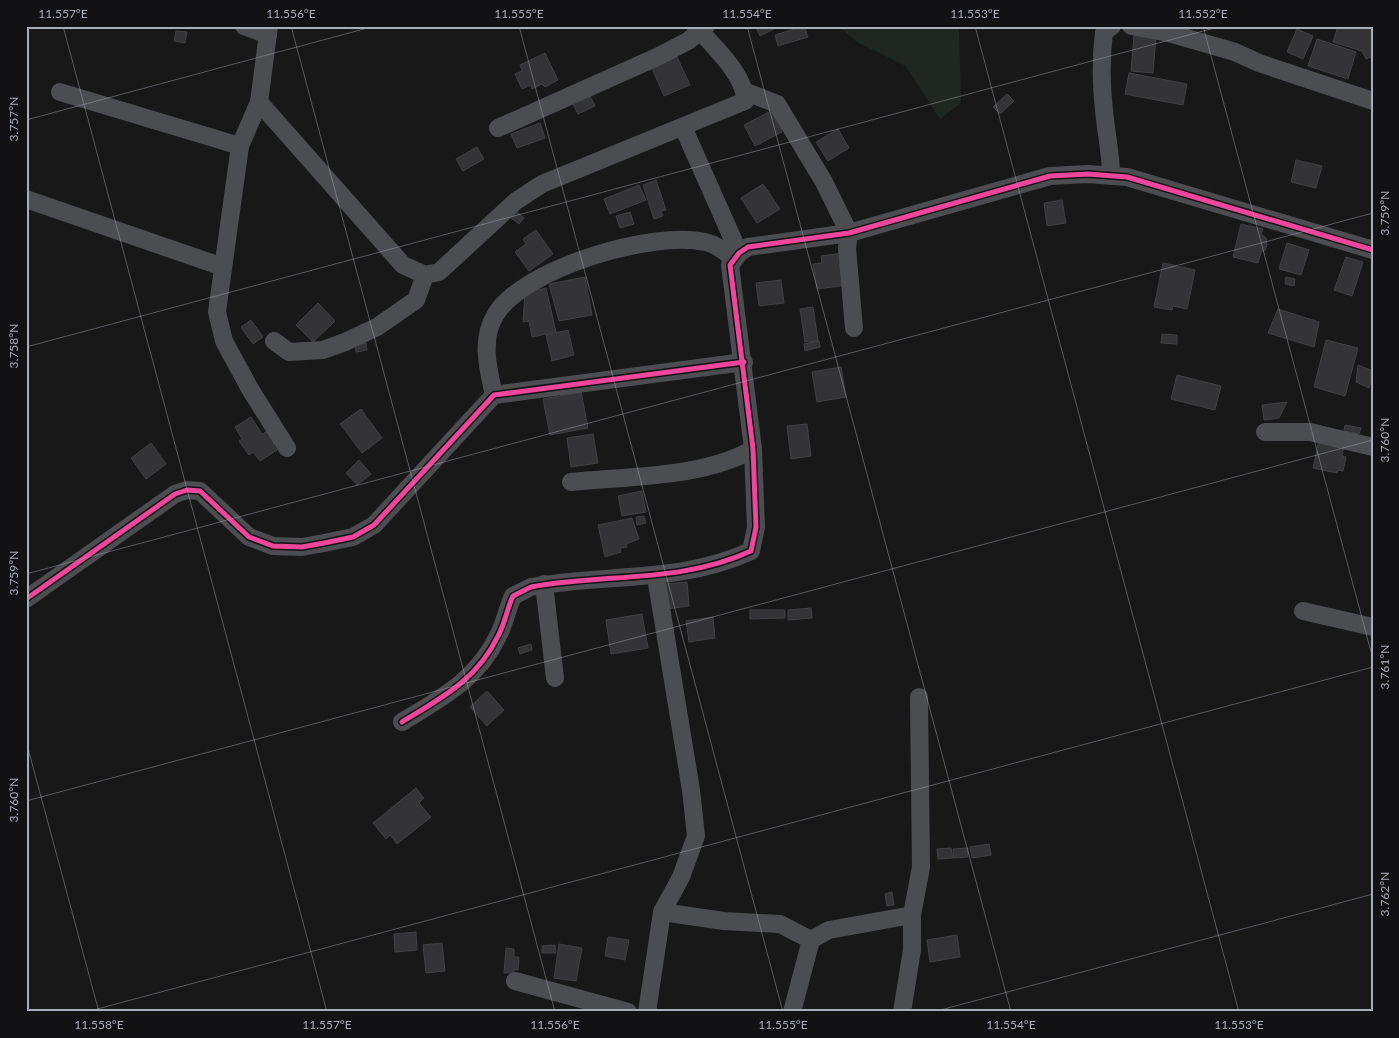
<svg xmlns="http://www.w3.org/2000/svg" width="1399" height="1038" font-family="Lato,sans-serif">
	<rect width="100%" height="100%" fill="#181818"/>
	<polygon fill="#202722" points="839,26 959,26 961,103 940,119 906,66 857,42"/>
	<g fill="#343436" stroke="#404144">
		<polygon points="756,26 780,26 760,36"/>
		<polygon points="804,26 808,37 778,46 775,35"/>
		<polygon points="1338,26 1373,26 1373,56 1366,59 1362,51 1333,42"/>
		<polygon points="1297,29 1313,36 1303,59 1287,52"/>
		<polygon points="176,31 187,32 185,43 174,41"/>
		<polygon points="1134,35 1156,36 1153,73 1131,71"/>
		<polygon points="1317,39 1356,52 1348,79 1308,66"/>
		<polygon points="545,53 558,80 545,87 542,84 532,89 531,85 522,89 515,74 522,71 520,65"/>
		<polygon points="677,57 690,85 664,96 652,68"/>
		<polygon points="1129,73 1187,84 1183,105 1125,94"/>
		<polygon points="589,94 595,106 578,114 572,102"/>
		<polygon points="1007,94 1014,101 1000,114 993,107"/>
		<polygon points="771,111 782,132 755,146 744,125"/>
		<polygon points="540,123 545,138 517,148 511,134"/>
		<polygon points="838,129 849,148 828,161 816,142"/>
		<polygon points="477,147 484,159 463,171 456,159"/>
		<polygon points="1296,160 1322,166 1316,188 1291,182"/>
		<polygon points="656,180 666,210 661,211 663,216 654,219 643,185"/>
		<polygon points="763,184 780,209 757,223 741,198"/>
		<polygon points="639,185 646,200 610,214 604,199"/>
		<polygon points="1062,200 1066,223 1047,226 1044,203"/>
		<polygon points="517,212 524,218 519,224 510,217"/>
		<polygon points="630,212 634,224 620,228 616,216"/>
		<polygon points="1241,224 1263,229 1261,234 1266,238 1267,245 1265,250 1261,252 1258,263 1233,257"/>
		<polygon points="536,230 553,254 529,271 515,252 526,244 523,239"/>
		<polygon points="1287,243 1309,250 1301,275 1279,269"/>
		<polygon points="843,253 847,285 817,289 813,264 822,263 821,256"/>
		<polygon points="1346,257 1363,262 1352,296 1334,290"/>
		<polygon points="1163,263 1195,270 1187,309 1173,306 1172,310 1154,307"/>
		<polygon points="585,277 592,315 559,321 549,284"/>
		<polygon points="1286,277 1295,279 1294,286 1285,284"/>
		<polygon points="781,280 784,303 759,306 756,283"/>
		<polygon points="546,288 556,332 532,337 529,321 523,322 525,293"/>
		<polygon points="318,303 335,321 313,342 296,325"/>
		<polygon points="813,307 818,341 805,342 800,309"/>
		<polygon points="1278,309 1319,322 1314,347 1268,333"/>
		<polygon points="251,320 263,337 253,344 241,327"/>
		<polygon points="568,330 574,355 552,361 546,335"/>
		<polygon points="1162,334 1177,335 1177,344 1161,343"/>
		<polygon points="1326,340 1358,348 1345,396 1314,387"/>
		<polygon points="819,341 820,347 805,351 804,344"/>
		<polygon points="366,343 367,350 356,352 355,345"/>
		<polygon points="1358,365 1373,371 1369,388 1356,382"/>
		<polygon points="841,367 846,397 817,402 812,372"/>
		<polygon points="1177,375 1221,386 1215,410 1171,399"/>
		<polygon points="581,392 588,428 550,435 543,399"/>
		<polygon points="1287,402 1279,418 1264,420 1262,405"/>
		<polygon points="361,409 382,438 362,453 340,424"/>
		<polygon points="251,417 262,434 267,431 276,444 273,445 277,450 260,461 253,452 249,455 239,441 242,439 235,427"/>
		<polygon points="807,424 811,456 791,459 787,426"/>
		<polygon points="1345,425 1361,428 1359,434 1344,431"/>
		<polygon points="593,434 598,463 571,467 567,438"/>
		<polygon points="1319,440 1344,445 1342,456 1346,457 1343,471 1338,470 1337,473 1313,468"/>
		<polygon points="151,443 166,464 146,479 131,458"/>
		<polygon points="359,460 371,474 357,485 346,473"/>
		<polygon points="642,491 646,512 622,516 618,496"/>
		<polygon points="644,516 646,523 637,525 636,517"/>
		<polygon points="632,518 639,539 626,544 627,547 620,548 621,552 605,557 598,525"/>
		<polygon points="687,582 689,606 666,609 664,584"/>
		<polygon points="811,608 812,618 788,620 788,610"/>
		<polygon points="750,610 785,610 785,618 750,619"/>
		<polygon points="642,614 648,648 611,654 606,620"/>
		<polygon points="713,617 715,638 689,642 686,621"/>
		<polygon points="531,644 532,650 520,654 518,648"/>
		<polygon points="487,691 504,710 487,726 470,707"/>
		<polygon points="416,788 424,798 419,803 431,817 397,844 390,835 386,839 373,823"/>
		<polygon points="989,844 991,855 972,858 970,847"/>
		<polygon points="951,848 953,858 938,859 937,849"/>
		<polygon points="968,848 968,857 954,858 953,849"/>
		<polygon points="892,892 894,905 887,906 885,894"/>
		<polygon points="416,932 417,950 395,952 394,934"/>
		<polygon points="957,935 960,957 930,962 927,940"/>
		<polygon points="608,937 629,940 625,960 605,956"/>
		<polygon points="442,943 445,971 426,973 423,945"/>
		<polygon points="559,944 582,948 576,981 554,978"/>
		<polygon points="555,945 556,953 542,953 542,946"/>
		<polygon points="506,948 514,949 514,957 519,957 518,970 514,970 513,973 504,973"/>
	</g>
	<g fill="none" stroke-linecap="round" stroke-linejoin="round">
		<g stroke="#4c4d51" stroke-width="18">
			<polyline points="244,26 268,35"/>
			<polyline points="269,26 259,102 240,146 217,312 224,341 250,389 287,448"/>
			<polyline points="1131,26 1169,33 1235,52 1259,63 1373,101"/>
			<polyline points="60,92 240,146"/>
			<polyline points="746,92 777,104 824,182 849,233 847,248 854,328"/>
			<path d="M259,102L403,265L425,275L439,272L516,201L542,184L745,101C746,76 712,44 695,26"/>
			<polyline points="683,127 739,253"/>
			<polyline points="498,128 657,57 688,41 706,26"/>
			<path d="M1111,176C1111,153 1106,133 1104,110C1101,85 1101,57 1104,32L1112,26"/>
			<polyline points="26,199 223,267"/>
			<polyline points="274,341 289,352 323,350 345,342 377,327 416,300 425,275"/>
			<path d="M494,395C488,369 480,339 496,314C524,268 654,230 705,242C716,244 726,252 734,260"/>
			<polyline points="1265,432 1310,432 1373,447"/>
			<path d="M571,482C627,476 704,478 753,449"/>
			<polyline points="544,584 555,678"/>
			<polyline points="26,599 175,494 187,490 200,491 249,537 273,546 302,547 324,543 353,537 374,525 494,395 744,362"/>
			<polyline points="1303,611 1373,627"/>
			<path d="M402,722C441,698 477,680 498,636C505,623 507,609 513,596L531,587C605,573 679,584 751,551L756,527L753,449L730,265L739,253L748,247L849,233L1050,176L1088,174L1127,177L1373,250"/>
			<polyline points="662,912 724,921 780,924 811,940 829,930 912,915"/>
			<polyline points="515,981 628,1012"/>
			<polyline points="647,1012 662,912 681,877 696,836 691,790 656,577"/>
			<polyline points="792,1012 811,940"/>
			<polyline points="902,1012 912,950 912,915 921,867 919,697"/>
		</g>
		<g stroke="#121214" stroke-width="8">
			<g id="cycleway">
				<polyline points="26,599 175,494 187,490 200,491 249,537 273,546 302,547 324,543 353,537 374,525 494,395 744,362"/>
				<path d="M402,722C441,698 477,680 498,636C505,623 507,609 513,596L531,587C605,573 679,584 751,551L756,527L753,449L730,265L739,253L748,247L849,233L1050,176L1088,174L1127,177L1373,250"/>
			</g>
		</g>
		<use href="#cycleway" stroke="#ed469a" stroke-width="5"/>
	</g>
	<path fill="none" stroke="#a9acb9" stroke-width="1" stroke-opacity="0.45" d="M63,26L327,1012M291,26L555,1012M519,26L783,1012M747,26L1011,1012M975,26L1239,1012M1203,26L1373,659M26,120L375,26M26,347L1222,26M26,574L1373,213M26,741L99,1012M26,801L1373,440M86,1012L1373,667M933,1012L1373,894"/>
	<rect width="1399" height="1038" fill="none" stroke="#121214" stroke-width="55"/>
	<rect x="28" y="28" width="1344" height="982" fill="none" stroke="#a9acb9" stroke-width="2"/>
	<g font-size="12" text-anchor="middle" fill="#a9acb9">
		<text x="63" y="18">11.557°E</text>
		<text x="291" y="18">11.556°E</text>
		<text x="519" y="18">11.555°E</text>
		<text x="747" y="18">11.554°E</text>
		<text x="975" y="18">11.553°E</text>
		<text x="1203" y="18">11.552°E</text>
		<text transform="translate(14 119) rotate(-90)" y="4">3.757°N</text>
		<text transform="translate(1385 213) rotate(-90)" y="4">3.759°N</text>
		<text transform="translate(14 346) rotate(-90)" y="4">3.758°N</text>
		<text transform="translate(1385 440) rotate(-90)" y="4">3.760°N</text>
		<text transform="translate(14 573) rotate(-90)" y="4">3.759°N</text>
		<text transform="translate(1385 667) rotate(-90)" y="4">3.761°N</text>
		<text transform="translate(14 800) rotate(-90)" y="4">3.760°N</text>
		<text transform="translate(1385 894) rotate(-90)" y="4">3.762°N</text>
		<text x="99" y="1029">11.558°E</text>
		<text x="327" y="1029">11.557°E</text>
		<text x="555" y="1029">11.556°E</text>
		<text x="783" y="1029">11.555°E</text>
		<text x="1011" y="1029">11.554°E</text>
		<text x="1239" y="1029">11.553°E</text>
	</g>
</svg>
